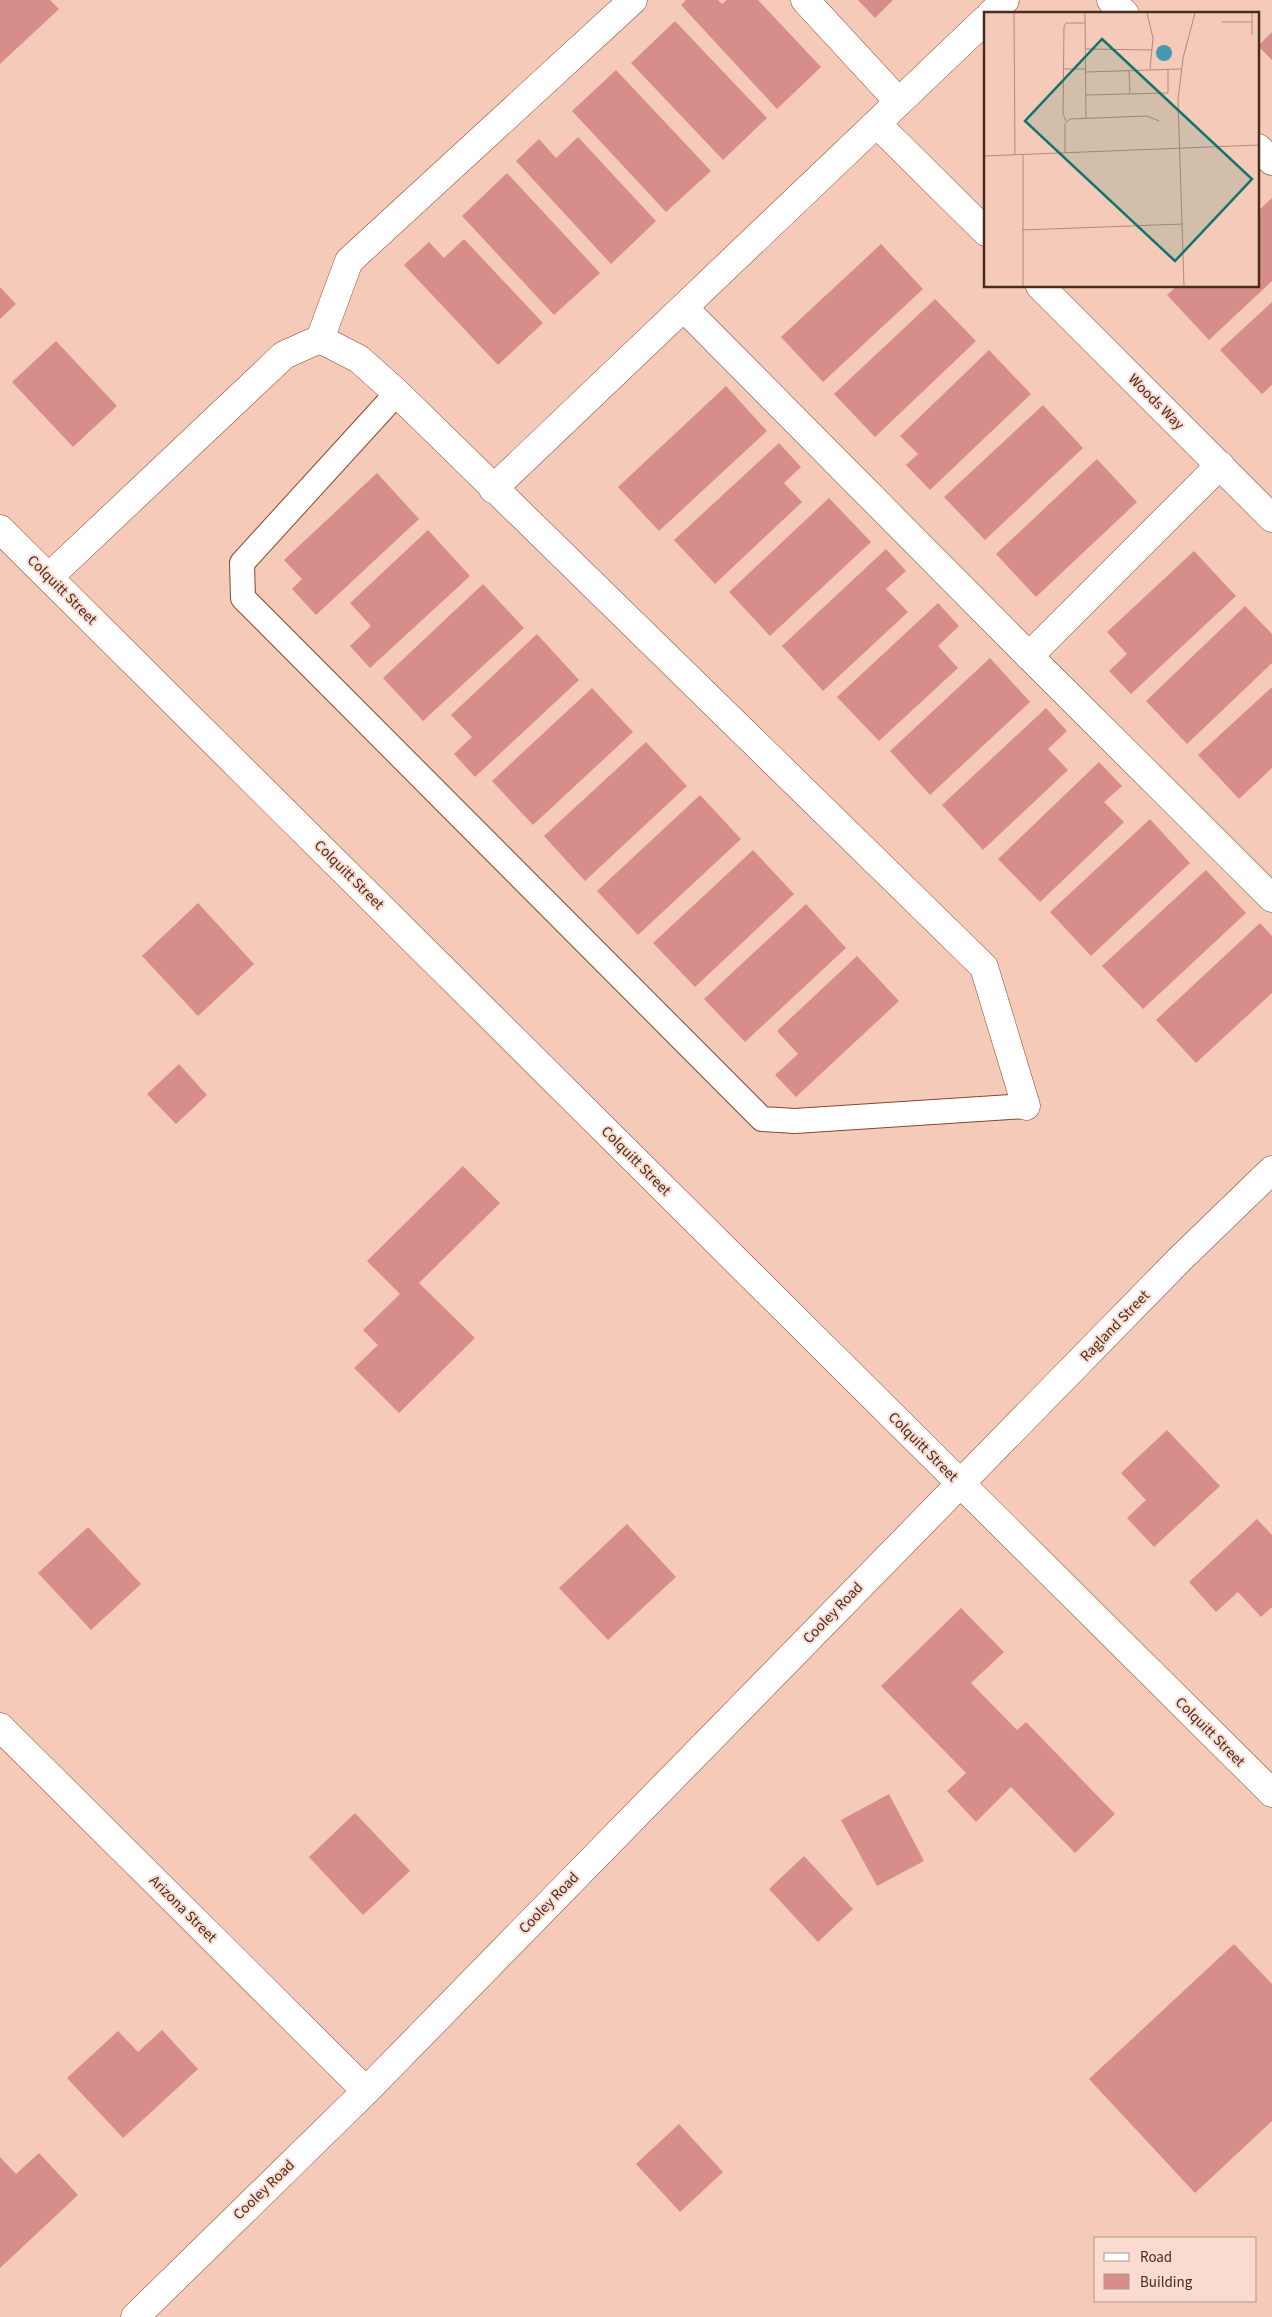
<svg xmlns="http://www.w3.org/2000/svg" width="1272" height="2317" font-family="'Source Sans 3',sans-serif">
	<rect width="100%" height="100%" fill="#f6cab8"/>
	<g fill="#d78e8a">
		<polygon points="0,0 50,0 59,9 0,64"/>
		<polygon points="686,0 718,0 722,4 727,0 758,0 821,67 777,109 681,5"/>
		<polygon points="858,0 893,0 875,18"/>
		<polygon points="675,21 767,118 723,160 631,63"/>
		<polygon points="1272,32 1272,60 1258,46"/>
		<polygon points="616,70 711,171 666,212 572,111"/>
		<polygon points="578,137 656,221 611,264 516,161 539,139 556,158"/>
		<polygon points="507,173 600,273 554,315 462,216"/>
		<polygon points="1272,198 1272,281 1209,340 1167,295 1177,286 1258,286 1258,211"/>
		<polygon points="464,239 543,323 498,365 404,265 429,242 444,258"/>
		<polygon points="881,244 923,289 823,382 781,337"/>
		<polygon points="0,287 16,304 0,319"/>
		<polygon points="935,299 976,341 875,437 834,394"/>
		<polygon points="1272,302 1272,385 1262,394 1220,350"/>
		<polygon points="56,341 117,406 73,447 12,382"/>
		<polygon points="989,350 1031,394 930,490 906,465 918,454 900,436"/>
		<polygon points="726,386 767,431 659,531 618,487"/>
		<polygon points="1043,405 1083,448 985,540 944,497"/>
		<polygon points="779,443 801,467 784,483 802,502 715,584 674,540"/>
		<polygon points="1097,459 1137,502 1036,597 996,554"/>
		<polygon points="377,473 419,519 316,615 292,589 302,579 284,560"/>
		<polygon points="829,498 871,542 770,636 729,592"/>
		<polygon points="428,530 470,576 370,668 350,646 371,626 350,603"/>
		<polygon points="886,549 906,571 886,589 908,612 823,691 782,646"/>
		<polygon points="1194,551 1236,596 1131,694 1109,671 1127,654 1107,632"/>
		<polygon points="483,584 524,628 423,721 383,678"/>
		<polygon points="938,603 959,626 938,646 958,668 879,741 837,697"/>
		<polygon points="1245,606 1272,634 1272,663 1187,744 1146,701"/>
		<polygon points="537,634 579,680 475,777 454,754 472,737 451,715"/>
		<polygon points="990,658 1030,702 930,795 890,751"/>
		<polygon points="1272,687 1272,768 1239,799 1198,755"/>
		<polygon points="592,688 633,732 533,825 492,781"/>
		<polygon points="1046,708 1067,731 1048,749 1068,770 983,850 942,805"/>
		<polygon points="646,742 687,786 585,881 544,836"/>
		<polygon points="1099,762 1122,786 1104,802 1124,822 1040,902 998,859"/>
		<polygon points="700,795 741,839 638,935 597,891"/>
		<polygon points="1150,819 1190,863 1091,956 1050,912"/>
		<polygon points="753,850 794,894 695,987 653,943"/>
		<polygon points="1206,870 1246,913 1143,1009 1102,966"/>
		<polygon points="198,903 254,964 198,1016 142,956"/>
		<polygon points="806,904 846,948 745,1042 704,999"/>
		<polygon points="1260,923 1272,936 1272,993 1196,1063 1156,1020"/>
		<polygon points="857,956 899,1001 796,1097 775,1075 798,1054 777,1031"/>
		<polygon points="179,1064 207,1095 176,1124 147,1094"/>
		<polygon points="463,1166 500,1203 419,1283 475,1338 399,1413 354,1368 378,1345 363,1330 400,1294 367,1261"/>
		<polygon points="1167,1430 1220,1486 1154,1547 1127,1518 1146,1500 1121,1473"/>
		<polygon points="1257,1519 1272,1535 1272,1607 1261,1617 1238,1592 1216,1612 1189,1582"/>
		<polygon points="627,1524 676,1577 608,1640 559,1588"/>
		<polygon points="88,1527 141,1584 91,1630 38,1573"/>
		<polygon points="961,1608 1004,1652 971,1683 1017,1730 1026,1722 1115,1814 1075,1853 1011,1787 976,1822 947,1791 966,1773 881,1686"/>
		<polygon points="889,1794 924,1861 877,1886 841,1820"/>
		<polygon points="355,1813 410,1871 363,1915 309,1857"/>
		<polygon points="804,1856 853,1909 818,1942 769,1889"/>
		<polygon points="1234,1944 1272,1984 1272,2121 1195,2193 1089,2079"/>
		<polygon points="162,2030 198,2069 123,2138 67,2078 118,2031 138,2052"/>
		<polygon points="679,2124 723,2172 680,2212 636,2164"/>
		<polygon points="39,2153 78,2195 0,2268 0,2157 16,2174"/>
	</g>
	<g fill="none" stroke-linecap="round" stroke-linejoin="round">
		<g stroke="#86482e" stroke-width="26">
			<polyline id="service" points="397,393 242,563 243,598 762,1119 795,1121 1026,1106"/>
		</g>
		<g stroke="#86482e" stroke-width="29">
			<g id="minor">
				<polyline points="805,0 899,102"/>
				<polyline points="1111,0 1125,14"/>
				<polyline points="991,14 1005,0"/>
				<polyline points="877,124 986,232"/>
				<polyline points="1258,148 1272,161"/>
				<polyline points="1040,286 1272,518"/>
				<polyline points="684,308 1029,656 1272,898"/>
				<polyline points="320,339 349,261 633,0"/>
				<polyline points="493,489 986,19"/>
				<polyline points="49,577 284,355 320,339 359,359 397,393 984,967 1026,1106"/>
				<polyline points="1029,656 1220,465"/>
				<polyline points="0,1727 366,2091"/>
			</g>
		</g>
		<g stroke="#86482e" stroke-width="29">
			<g id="tertiary">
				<polyline points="0,529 1272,1793"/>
				<polyline points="135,2317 366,2091 1179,1260 1272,1170"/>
			</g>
		</g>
		<use href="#service" stroke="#fff" stroke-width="24"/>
		<use href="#minor" stroke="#fff" stroke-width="28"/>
		<use href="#tertiary" stroke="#fff" stroke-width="28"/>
	</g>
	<g text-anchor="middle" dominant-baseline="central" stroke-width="4" stroke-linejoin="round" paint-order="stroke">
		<g font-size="15" fill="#482c20" stroke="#f9dbcf">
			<text transform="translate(1156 402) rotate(45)">Woods Way</text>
			<text transform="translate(62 590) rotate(45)">Colquitt Street</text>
			<text transform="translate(349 875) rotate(45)">Colquitt Street</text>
			<text transform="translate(636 1161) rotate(45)">Colquitt Street</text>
			<text transform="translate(1115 1326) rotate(-46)">Ragland Street</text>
			<text transform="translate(923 1447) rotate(45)">Colquitt Street</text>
			<text transform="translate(833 1613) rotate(-46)">Cooley Road</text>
			<text transform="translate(1210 1732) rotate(45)">Colquitt Street</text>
			<text transform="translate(549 1903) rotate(-46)">Cooley Road</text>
			<text transform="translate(183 1909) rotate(45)">Arizona Street</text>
			<text transform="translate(264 2190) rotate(-44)">Cooley Road</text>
		</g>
	</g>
	<g transform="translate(984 12)">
		<rect width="275" height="275" fill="#f6cab8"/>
		<path d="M172 41a8 8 0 1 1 16 0a8 8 0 1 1-16 0Z" fill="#4699b5"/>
		<path fill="none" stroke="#b08b7b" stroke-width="1" d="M30,1L31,143M101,1L102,107M163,1L169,26L166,57M268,1V23M238,10H268M102,37L168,38M79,57H102M145,58L146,82M102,60L197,57M102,83L184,81V57M82,109L79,102L80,15L82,11H101M81,141V112L86,107L163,104L175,109M0,144L275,133M38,218L199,212M39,274V143M200,274L194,88L199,46L211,1"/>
		<path fill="#0f766e" fill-opacity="0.15" stroke="#0f766e" stroke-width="2.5" d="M118,27L268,167L191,249L41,109Z"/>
		<rect width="275" height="275" fill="none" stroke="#482c20" stroke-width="2.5"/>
	</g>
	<rect x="1094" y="2237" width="162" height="65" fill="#f9dbcf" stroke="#b29589"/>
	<rect x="1104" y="2253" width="25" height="8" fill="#ffffff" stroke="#b29589"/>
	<text x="1140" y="2262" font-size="15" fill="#482c20">Road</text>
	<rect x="1104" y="2274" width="25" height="15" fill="#d78e8a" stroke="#b29589"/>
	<text x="1140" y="2287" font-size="15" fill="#482c20">Building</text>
</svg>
